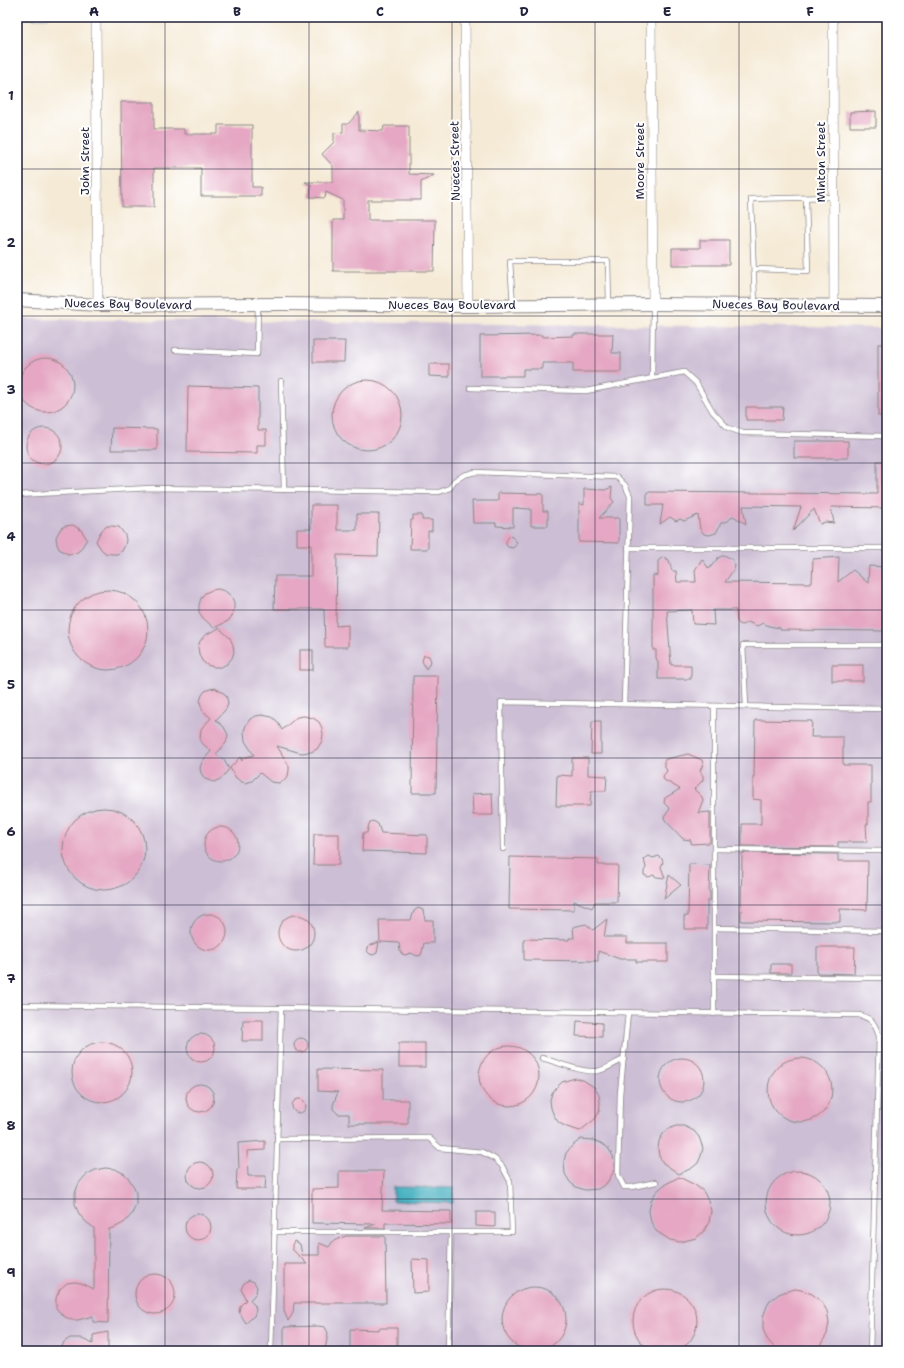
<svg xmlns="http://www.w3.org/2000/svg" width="904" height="1368" font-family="'Shantell Sans',sans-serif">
	<rect width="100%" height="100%" fill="#fff"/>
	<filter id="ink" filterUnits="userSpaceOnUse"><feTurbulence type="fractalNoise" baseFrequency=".025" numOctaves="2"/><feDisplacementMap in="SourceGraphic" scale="8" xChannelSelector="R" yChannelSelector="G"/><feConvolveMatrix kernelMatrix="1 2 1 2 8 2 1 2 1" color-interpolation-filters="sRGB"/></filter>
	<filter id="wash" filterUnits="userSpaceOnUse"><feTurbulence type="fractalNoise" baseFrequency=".012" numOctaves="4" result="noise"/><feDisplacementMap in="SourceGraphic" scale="16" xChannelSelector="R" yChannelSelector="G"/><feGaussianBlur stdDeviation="0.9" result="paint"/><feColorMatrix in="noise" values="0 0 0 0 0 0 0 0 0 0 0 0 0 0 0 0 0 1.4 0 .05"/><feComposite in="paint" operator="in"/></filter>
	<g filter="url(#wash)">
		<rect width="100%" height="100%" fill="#f5ead6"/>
		<polygon fill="#ccbed4" points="17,319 887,328 887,1351 17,1351"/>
		<polygon fill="#42afbf" stroke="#32687d" points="393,1187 453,1188 453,1203 393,1201"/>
		<g id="blocks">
			<g fill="#e5a7c3">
				<polygon points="121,102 154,102 154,129 184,129 184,134 218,134 218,125 252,125 252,187 261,187 261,196 201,196 201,168 154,168 154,207 122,207"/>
				<polygon points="876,111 876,127 850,127 850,112"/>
				<polygon points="359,112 359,130 383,131 384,126 409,126 409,174 434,175 421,182 421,200 368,200 368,220 435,220 434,271 333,271 333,220 343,220 343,200 326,192 325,198 310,197 311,185 305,182 333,182 333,166 322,154 334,142 334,133 343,132 343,124 348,124"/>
				<polygon points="700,240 729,240 729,265 672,265 672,248 700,248"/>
				<polygon points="574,334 613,334 612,353 621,353 621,372 573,372 573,363 542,363 542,369 523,369 523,376 480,376 480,336 542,335 542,337 574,336"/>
				<polygon points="313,341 345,341 344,362 313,362"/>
				<rect x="878" y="344" width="9" height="72"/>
				<circle cx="46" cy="385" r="27"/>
				<polygon points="429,364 449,364 449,377 429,376"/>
				<circle cx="367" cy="415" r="35"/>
				<polygon points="188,386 258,388 258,430 266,430 266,445 257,445 257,453 187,452"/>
				<polygon points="746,407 783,407 782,420 746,420"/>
				<circle cx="44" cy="446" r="18"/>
				<polygon points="112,428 157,429 157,450 111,450"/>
				<rect x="794" y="441" width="54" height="17"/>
				<polygon points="877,461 887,461 887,508 831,507 834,523 825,522 820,524 814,509 793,531 801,507 743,506 746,524 733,516 728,521 721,523 716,533 709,535 704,534 700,529 698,515 684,521 680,519 676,521 670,517 660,524 663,505 647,505 647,492 877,494"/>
				<polygon points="612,487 611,498 614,502 599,518 619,518 619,543 579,542 579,503 584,505 584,489 605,490"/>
				<polygon points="498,493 543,494 543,511 548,511 548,526 531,526 531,509 513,508 513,527 496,526 496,523 473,523 472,501 498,501"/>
				<polygon points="311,505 337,505 337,530 357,530 357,514 379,514 378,556 337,555 336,626 348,625 348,647 325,647 324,609 274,609 275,576 311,576 311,545 297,545 297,529 311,529"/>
				<polygon points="413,515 422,515 422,520 432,520 432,531 428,531 428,549 410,549 411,520 413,520"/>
				<polygon points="73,525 81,530 87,539 80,550 76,553 68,554 59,549 57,544 56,537 61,528 65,526"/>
				<polygon points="107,526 112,526 119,527 125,535 126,540 125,545 122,551 117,554 112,554 105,553 101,549 96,541 101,531"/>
				<polygon points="510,535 517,542 515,546 513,548 508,547 506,545 506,541"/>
				<polygon points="724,555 732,559 735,566 734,569 725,582 812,583 813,559 839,557 838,582 853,570 868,583 869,566 886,567 887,613 885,613 885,631 780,630 780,628 769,626 763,623 757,626 748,622 742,625 739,624 737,621 736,610 713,610 714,625 693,624 692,610 667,611 671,665 691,665 691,679 658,679 658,662 656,658 656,650 653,650 653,575 658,576 658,561 663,557 669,560 672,571 676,571 677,582 696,582 695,570 702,559 709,569 718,558"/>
				<polygon points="218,589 225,591 231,596 234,602 234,609 232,616 228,621 214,628 203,618 199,612 199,605 201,598 205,593 212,590"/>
				<circle cx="108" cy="630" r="40"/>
				<polygon points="219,628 230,638 233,645 234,652 232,658 227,664 221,667 214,667 207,665 202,661 199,654 198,647 200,641 205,635"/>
				<rect x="300" y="650" width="13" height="20"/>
				<polygon points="424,655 429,656 431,661 426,669 422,661"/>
				<rect x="832" y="665" width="31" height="16"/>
				<polygon points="413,676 438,676 436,793 412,793"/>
				<polygon points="215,688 225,694 227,698 228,704 226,709 216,720 224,727 228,735 226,743 216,754 224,760 229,769 222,778 214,782 205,779 201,773 200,768 202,762 211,751 203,744 200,740 201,729 211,718 203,711 201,706 200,701 202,695 205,691 210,689"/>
				<polygon points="262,715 272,717 277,721 282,730 297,717 304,716 313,718 319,722 322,728 323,734 322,741 317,749 311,752 301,753 277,746 289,766 289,770 288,776 285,780 279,783 271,782 260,773 252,781 246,783 242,782 236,778 230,768 240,757 242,761 242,758 254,755 245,741 244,731 246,725 250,719 256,716"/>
				<polygon points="755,720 812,721 811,737 843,737 843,765 871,765 871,802 868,802 868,824 866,824 867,842 838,842 838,847 742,846 742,824 761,824 761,800 753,799 753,777 754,777"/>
				<polygon points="592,721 601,721 601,754 591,754"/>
				<polygon points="688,754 702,760 703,764 700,771 703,776 703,780 694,789 702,797 703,800 698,813 710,812 710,843 691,844 691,840 683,839 665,820 664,817 670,809 664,803 665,798 680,789 664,780 663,776 667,771 664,764 664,761 666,759"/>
				<polygon points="572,758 588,758 588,775 607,776 606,791 591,791 590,806 556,806 557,775 572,776"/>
				<polygon points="492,793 493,815 473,815 472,794"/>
				<circle cx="104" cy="849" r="41"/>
				<polygon points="373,821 378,824 381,833 427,835 427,853 362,851 363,833 367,833 369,824"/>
				<circle cx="221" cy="844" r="17"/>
				<polygon points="314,834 339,834 339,865 313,865"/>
				<polygon points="742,853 838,854 838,861 868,861 867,910 840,909 840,922 741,921"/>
				<polygon points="649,856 653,858 659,856 662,859 663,862 661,867 665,878 657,877 653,875 649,877 644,875 644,871 646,868 644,859"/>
				<polygon points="510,857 598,859 598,865 618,865 617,902 595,902 592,908 574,901 574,910 509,909"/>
				<polygon points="689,864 710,865 709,892 710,892 710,901 707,901 707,929 684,929 684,916 688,916"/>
				<polygon points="669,875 681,885 664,899"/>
				<polygon points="418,908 423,910 425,920 433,920 433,943 424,943 422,952 421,955 417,956 411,953 405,955 402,954 400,951 399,943 380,942 379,920 411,920 414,911"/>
				<circle cx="209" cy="932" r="18"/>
				<circle cx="296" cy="933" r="18"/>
				<polygon points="607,919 604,937 627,937 627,943 668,943 668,962 636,962 636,959 620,959 598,951 598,961 524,960 524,939 569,940 569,938 574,938 573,927 586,924 593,930"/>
				<polygon points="379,942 377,953 373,955 370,954 367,951 369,946"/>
				<polygon points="817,947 855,947 854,974 817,973"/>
				<rect x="771" y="964" width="20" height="9"/>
				<polygon points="243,1020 263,1020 263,1041 242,1041"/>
				<polygon points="577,1021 602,1023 602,1037 576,1036"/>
				<circle cx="201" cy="1048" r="14"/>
				<circle cx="301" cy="1045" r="7"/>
				<circle cx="102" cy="1072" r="30"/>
				<rect x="399" y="1043" width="26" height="24"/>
				<circle cx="509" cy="1076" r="30"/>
				<circle cx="800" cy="1090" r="32"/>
				<circle cx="682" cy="1080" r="22"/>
				<polygon points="318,1069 383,1070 383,1100 408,1100 408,1124 349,1124 349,1114 338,1114 333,1109 333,1105 338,1092 318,1091"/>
				<polygon points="575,1078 583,1080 594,1087 599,1095 600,1103 599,1112 595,1119 580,1131 567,1127 559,1123 554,1116 551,1108 550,1100 552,1093 556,1088 562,1082"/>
				<circle cx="200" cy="1098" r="14"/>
				<circle cx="299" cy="1106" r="7"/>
				<polygon points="676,1126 684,1126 694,1131 699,1137 703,1148 701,1156 698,1163 692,1168 679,1174 663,1163 659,1156 658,1149 659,1141 663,1134 669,1129"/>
				<polygon points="581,1139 593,1140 601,1143 608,1148 613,1156 614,1165 613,1173 606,1184 598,1189 585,1190 576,1187 570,1182 565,1174 564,1161 566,1153 572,1146"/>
				<polygon points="265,1141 265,1150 247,1151 248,1176 266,1176 265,1189 236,1189 237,1169 239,1169 238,1143"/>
				<circle cx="200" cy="1175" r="13"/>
				<polygon points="105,1168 115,1169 125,1174 129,1179 134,1187 136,1193 136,1204 132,1214 125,1222 116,1227 109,1229 108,1323 93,1322 93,1316 78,1320 72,1320 63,1316 56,1308 56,1298 60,1289 67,1283 74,1282 81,1283 94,1289 94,1228 86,1222 79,1214 75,1204 75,1193 79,1183 86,1175 95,1170"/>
				<polygon points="339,1171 384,1171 382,1210 451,1211 451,1224 385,1223 385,1228 365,1228 376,1224 312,1223 312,1189 339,1188"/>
				<circle cx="798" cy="1203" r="32"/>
				<polygon points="679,1177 695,1185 703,1191 708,1200 711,1211 709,1222 704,1231 696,1238 680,1242 670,1240 656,1231 651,1222 649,1211 651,1201 656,1192 664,1185"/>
				<polygon points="476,1212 495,1212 495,1227 476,1226"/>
				<circle cx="198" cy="1227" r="13"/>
				<polygon points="346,1236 385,1236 386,1303 294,1303 293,1313 288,1321 284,1311 284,1264 307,1264 292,1249 292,1245 294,1241 300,1244 302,1255 319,1255 319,1243 329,1247 333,1241"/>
				<polygon points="412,1259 429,1260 429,1292 413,1293"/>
				<circle cx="155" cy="1294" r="20"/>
				<polygon points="249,1280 254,1282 257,1287 256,1293 250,1300 255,1306 256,1310 254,1316 246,1323 239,1312 240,1306 246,1300 241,1289 244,1283"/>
				<circle cx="534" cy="1319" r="32"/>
				<polygon points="795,1289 801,1290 812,1294 821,1301 827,1311 829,1322 827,1334 821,1344 813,1351 779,1351 771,1344 767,1339 763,1329 763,1317 767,1306 770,1301 779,1294 784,1292"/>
				<circle cx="665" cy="1321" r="32"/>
				<polygon points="318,1326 325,1327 328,1333 325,1351 284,1351 284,1327"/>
				<polygon points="379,1328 397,1328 397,1351 350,1351 350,1329 379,1330"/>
				<polygon points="108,1332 108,1351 60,1351 64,1342 70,1338 80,1338 93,1344 93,1335"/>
			</g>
		</g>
	</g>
	<g filter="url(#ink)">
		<use href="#blocks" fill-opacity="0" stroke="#8c8688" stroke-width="1"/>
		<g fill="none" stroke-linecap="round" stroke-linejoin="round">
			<g stroke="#8c8688" stroke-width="6">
				<g id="service">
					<polyline points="754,269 808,271 806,198"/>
					<polyline points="755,304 751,199 834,197"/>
					<polyline points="513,305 510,261 608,261 609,303"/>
					<polyline points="175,350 257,354 258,304"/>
					<polyline points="652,378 653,306"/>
					<polyline points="281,381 284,490"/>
					<polyline points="470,388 586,391 684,372 696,383 713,412 728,428 743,433 887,436"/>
					<polyline points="17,495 151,488 439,492 450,488 454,481 464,475 475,472 617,477 625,485 630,496 624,704"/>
					<polyline points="628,548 887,548"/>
					<polyline points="714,706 714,928 887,931"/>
					<polyline points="746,706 743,645 887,645"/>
					<polyline points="503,849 501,702 887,709"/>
					<polyline points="714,849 887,851"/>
					<polyline points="714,976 887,978"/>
					<polyline points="886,978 887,908"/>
					<path d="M17,1005L859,1015C873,1019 874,1022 879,1036L870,1351"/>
					<polyline points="628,1013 620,1094 618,1175 624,1187 632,1187 656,1182"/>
					<polyline points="714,1014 714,928"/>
					<path d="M542,1058C557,1062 582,1073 598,1071C607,1069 615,1063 624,1059"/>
					<polyline points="274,1232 512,1232 510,1181 502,1166 495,1159 482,1152 440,1148 429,1138 277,1139"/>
					<polyline points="271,1351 281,1008"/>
					<polyline points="448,1351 451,1232"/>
				</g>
			</g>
			<g stroke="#8c8688" stroke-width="10">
				<g id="minor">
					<polyline points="17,17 46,17"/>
					<polyline points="96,17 98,305"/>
					<polyline points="465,17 468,306"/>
					<polyline points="651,17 653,304"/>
					<polyline points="833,17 834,306"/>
				</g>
			</g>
			<g stroke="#8c8688" stroke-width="14">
				<polyline id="tertiary" points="17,300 98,305 281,304 468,306 653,304 887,306"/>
			</g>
			<use href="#service" stroke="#fff" stroke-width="4.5"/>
			<use href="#minor" stroke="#fff" stroke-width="9"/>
			<use href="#tertiary" stroke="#fff" stroke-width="12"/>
		</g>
	</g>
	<path fill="none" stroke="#22223b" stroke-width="1" stroke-opacity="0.55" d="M165,17V1351M309,17V1351M452,17V1351M595,17V1351M739,17V1351M17,169H887M17,316H887M17,463H887M17,610H887M17,758H887M17,905H887M17,1052H887M17,1199H887"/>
	<g text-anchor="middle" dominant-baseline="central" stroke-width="4" stroke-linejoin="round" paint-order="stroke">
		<g font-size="12" fill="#22223b" stroke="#fff">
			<text transform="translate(85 161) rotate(-90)">John Street</text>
			<text transform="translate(455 161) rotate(-91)">Nueces Street</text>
			<text transform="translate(640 161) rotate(-90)">Moore Street</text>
			<text transform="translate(821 162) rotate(-90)">Minton Street</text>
			<text transform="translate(128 304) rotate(1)">Nueces Bay Boulevard</text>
			<text x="452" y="305">Nueces Bay Boulevard</text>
			<text transform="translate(776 305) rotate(1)">Nueces Bay Boulevard</text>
		</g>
	</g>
	<rect width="904" height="1368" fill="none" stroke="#fff" stroke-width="44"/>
	<rect x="22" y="22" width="860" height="1324" fill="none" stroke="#22223b" stroke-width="1.5"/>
	<g font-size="13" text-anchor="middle" font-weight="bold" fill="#22223b">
		<text x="94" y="16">A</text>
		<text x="237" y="16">B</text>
		<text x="380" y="16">C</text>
		<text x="524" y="16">D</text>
		<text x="667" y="16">E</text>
		<text x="810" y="16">F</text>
		<text x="11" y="100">1</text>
		<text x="11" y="247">2</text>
		<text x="11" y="394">3</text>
		<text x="11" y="541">4</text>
		<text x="11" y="689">5</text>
		<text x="11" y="836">6</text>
		<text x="11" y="983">7</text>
		<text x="11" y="1130">8</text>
		<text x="11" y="1277">9</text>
	</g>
</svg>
